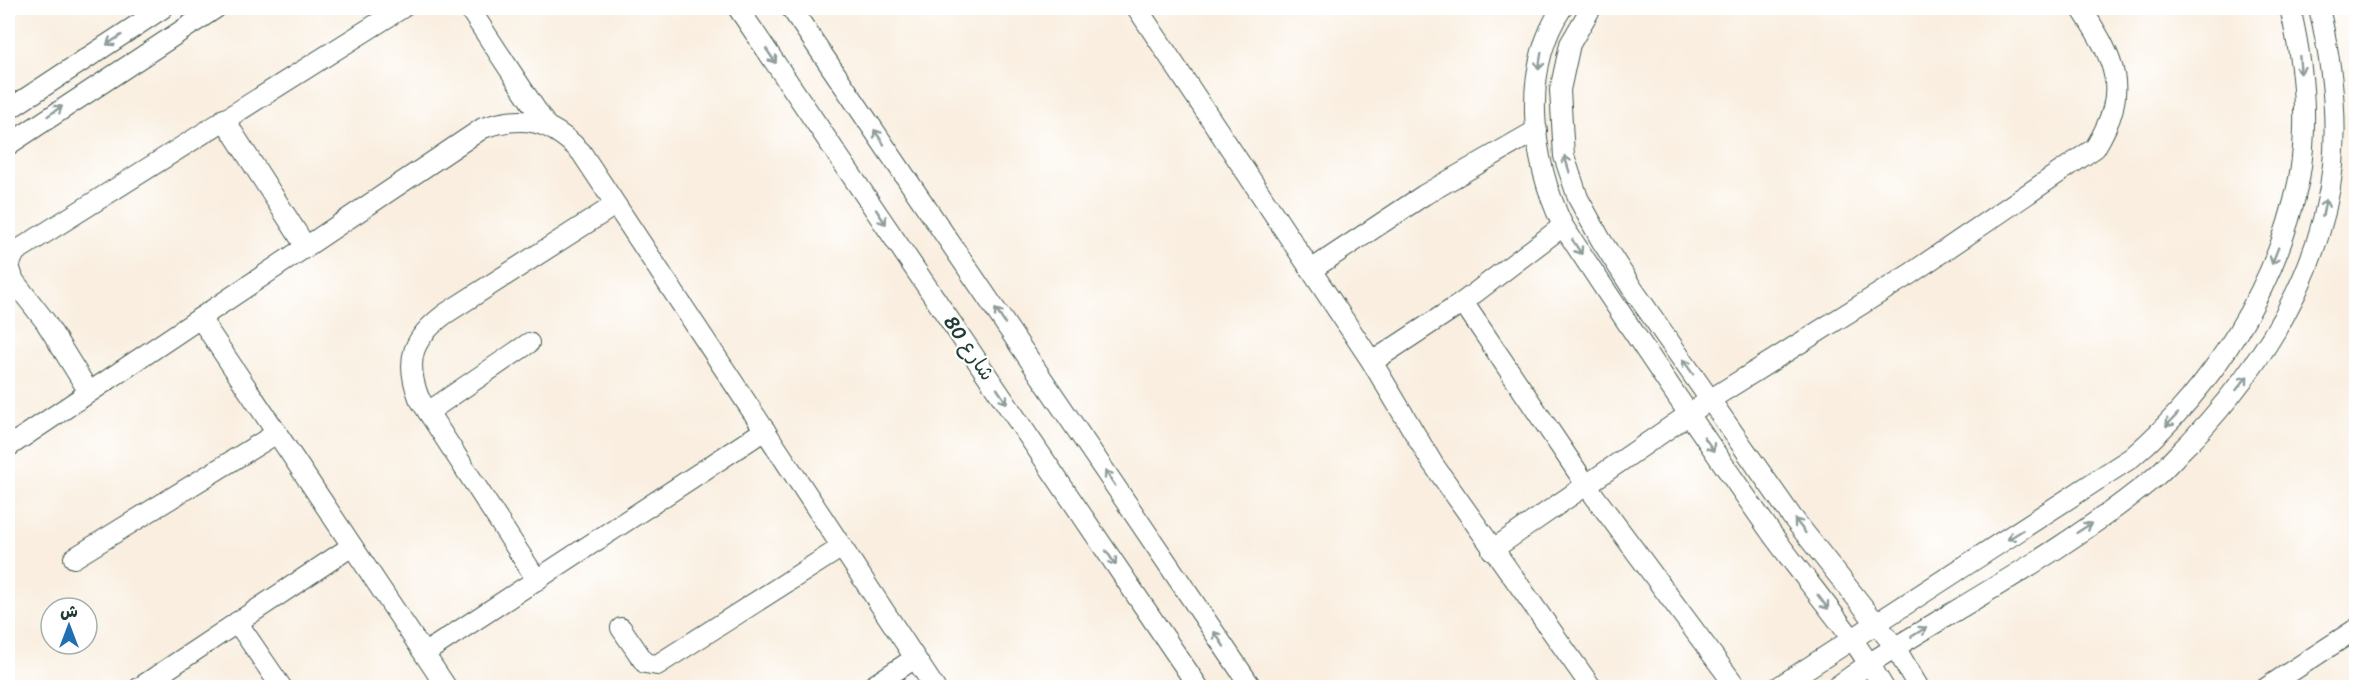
<svg xmlns="http://www.w3.org/2000/svg" width="2364" height="695" font-family="Sriracha,'Playpen Sans Arabic',sans-serif">
	<rect width="100%" height="100%" fill="#fff"/>
	<filter id="ink" filterUnits="userSpaceOnUse"><feTurbulence type="fractalNoise" baseFrequency=".0167" numOctaves="2"/><feDisplacementMap in="SourceGraphic" scale="12" xChannelSelector="R" yChannelSelector="G"/><feConvolveMatrix kernelMatrix="1 2 1 2 8 2 1 2 1" color-interpolation-filters="sRGB"/></filter>
	<filter id="wash" filterUnits="userSpaceOnUse"><feTurbulence type="fractalNoise" baseFrequency=".008" numOctaves="4" result="noise"/><feDisplacementMap in="SourceGraphic" scale="24" xChannelSelector="R" yChannelSelector="G"/><feGaussianBlur stdDeviation="1.35" result="paint"/><feColorMatrix in="noise" values="0 0 0 0 0 0 0 0 0 0 0 0 0 0 0 0 0 1.4 0 .05"/><feComposite in="paint" operator="in"/></filter>
	<g filter="url(#wash)">
		<rect width="100%" height="100%" fill="#f9eedf"/>
	</g>
	<g filter="url(#ink)">
		<g fill="none" stroke-linecap="round" stroke-linejoin="round">
			<g stroke="#40584e" stroke-width="22">
				<g id="minor">
					<polyline points="469,8 546,125"/>
					<polyline points="738,8 1199,688"/>
					<polyline points="791,8 1252,688"/>
					<polyline points="1137,8 1372,362 1433,464 1592,688"/>
					<path d="M1562,8C1520,71 1532,161 1563,226C1631,329 1700,432 1772,534C1809,585 1852,633 1884,688"/>
					<polyline points="1591,8 1570,44 1560,90 1564,156 1578,198 1601,240 1632,288 1792,517 1895,647 1919,688"/>
					<polyline points="8,110 163,8"/>
					<polyline points="224,119 306,247"/>
					<polyline points="8,145 216,8"/>
					<polyline points="1311,270 1424,195 1537,130"/>
					<polyline points="1463,302 1587,486 1737,688"/>
					<polyline points="200,318 447,688"/>
					<polyline points="1372,362 1463,302 1563,226"/>
					<polyline points="89,392 45,321 14,281 9,266 15,252 402,8"/>
					<polyline points="428,412 529,343"/>
					<path d="M8,447L483,128C524,114 550,120 581,152L935,688"/>
					<path d="M1492,550L1711,399L1910,274L2095,148C2131,89 2115,61 2081,8"/>
					<polyline points="74,558 277,433"/>
					<path d="M537,580L419,398C404,359 413,338 445,314L615,205"/>
					<polyline points="237,622 282,688"/>
					<polyline points="621,628 645,663 657,665 842,547"/>
					<polyline points="425,653 765,430"/>
					<polyline points="139,688 352,546"/>
					<polyline points="870,688 915,658"/>
					<path d="M1777,688L2131,458C2213,388 2278,285 2299,179C2309,123 2303,62 2290,8"/>
					<path d="M1835,688L1870,663C1965,603 2068,549 2155,477C2167,467 2178,453 2190,442C2262,366 2322,272 2333,165C2338,112 2331,59 2319,8"/>
					<polyline points="2266,688 2356,629"/>
				</g>
			</g>
			<use href="#minor" stroke="#fff" stroke-width="20"/>
		</g>
		<defs><path id="oneway-shaft" d="M-6 0H5M1.5-3L5.5 0L1.5 3" fill="none" stroke-width="1.6" stroke-linecap="round" stroke-linejoin="round" transform="scale(1.5)"/></defs>
		<g stroke="#8f9e9a">
			<use href="#oneway-shaft" transform="translate(114 40) rotate(147)"/>
			<use href="#oneway-shaft" transform="translate(771 56) rotate(56)"/>
			<use href="#oneway-shaft" transform="translate(1540 61) rotate(99)"/>
			<use href="#oneway-shaft" transform="translate(2300 65) rotate(86)"/>
			<use href="#oneway-shaft" transform="translate(55 111) rotate(-34)"/>
			<use href="#oneway-shaft" transform="translate(879 137) rotate(-124)"/>
			<use href="#oneway-shaft" transform="translate(1567 164) rotate(-107)"/>
			<use href="#oneway-shaft" transform="translate(2324 208) rotate(-79)"/>
			<use href="#oneway-shaft" transform="translate(881 217) rotate(56)"/>
			<use href="#oneway-shaft" transform="translate(1577 247) rotate(57)"/>
			<use href="#oneway-shaft" transform="translate(2275 256) rotate(111)"/>
			<use href="#oneway-shaft" transform="translate(1000 316) rotate(-124)"/>
			<use href="#oneway-shaft" transform="translate(1688 367) rotate(-125)"/>
			<use href="#oneway-shaft" transform="translate(2242 383) rotate(-51)"/>
			<use href="#oneway-shaft" transform="translate(1002 396) rotate(56)"/>
			<use href="#oneway-shaft" transform="translate(2172 420) rotate(133)"/>
			<use href="#oneway-shaft" transform="translate(1709 444) rotate(55)"/>
			<use href="#oneway-shaft" transform="translate(1110 478) rotate(-124)"/>
			<use href="#oneway-shaft" transform="translate(1800 526) rotate(-128)"/>
			<use href="#oneway-shaft" transform="translate(2084 528) rotate(-33)"/>
			<use href="#oneway-shaft" transform="translate(2015 535) rotate(148)"/>
			<use href="#oneway-shaft" transform="translate(1111 558) rotate(56)"/>
			<use href="#oneway-shaft" transform="translate(1823 602) rotate(53)"/>
			<use href="#oneway-shaft" transform="translate(1919 632) rotate(-32)"/>
			<use href="#oneway-shaft" transform="translate(1219 639) rotate(-124)"/>
		</g>
	</g>
	<g text-anchor="middle" dominant-baseline="central" stroke-width="4.5" stroke-linejoin="round" paint-order="stroke">
		<g font-size="20" fill="#1f3d34" stroke="#fff">
			<text transform="translate(969 348) rotate(56)">شارع 80</text>
		</g>
	</g>
	<rect width="2364" height="695" fill="none" stroke="#fff" stroke-width="30"/>
	<g transform="translate(69 626)"><circle r="28" fill="#ffffff" stroke="#a5b1ae" stroke-width="1.5"/>
	<path d="M0-4.5L10 22L0 15L-10 22Z" fill="#1f6fb2"/>
	<text y="-9" font-size="16" font-weight="bold" text-anchor="middle" fill="#1f3d34">ش</text>
	</g>
</svg>
